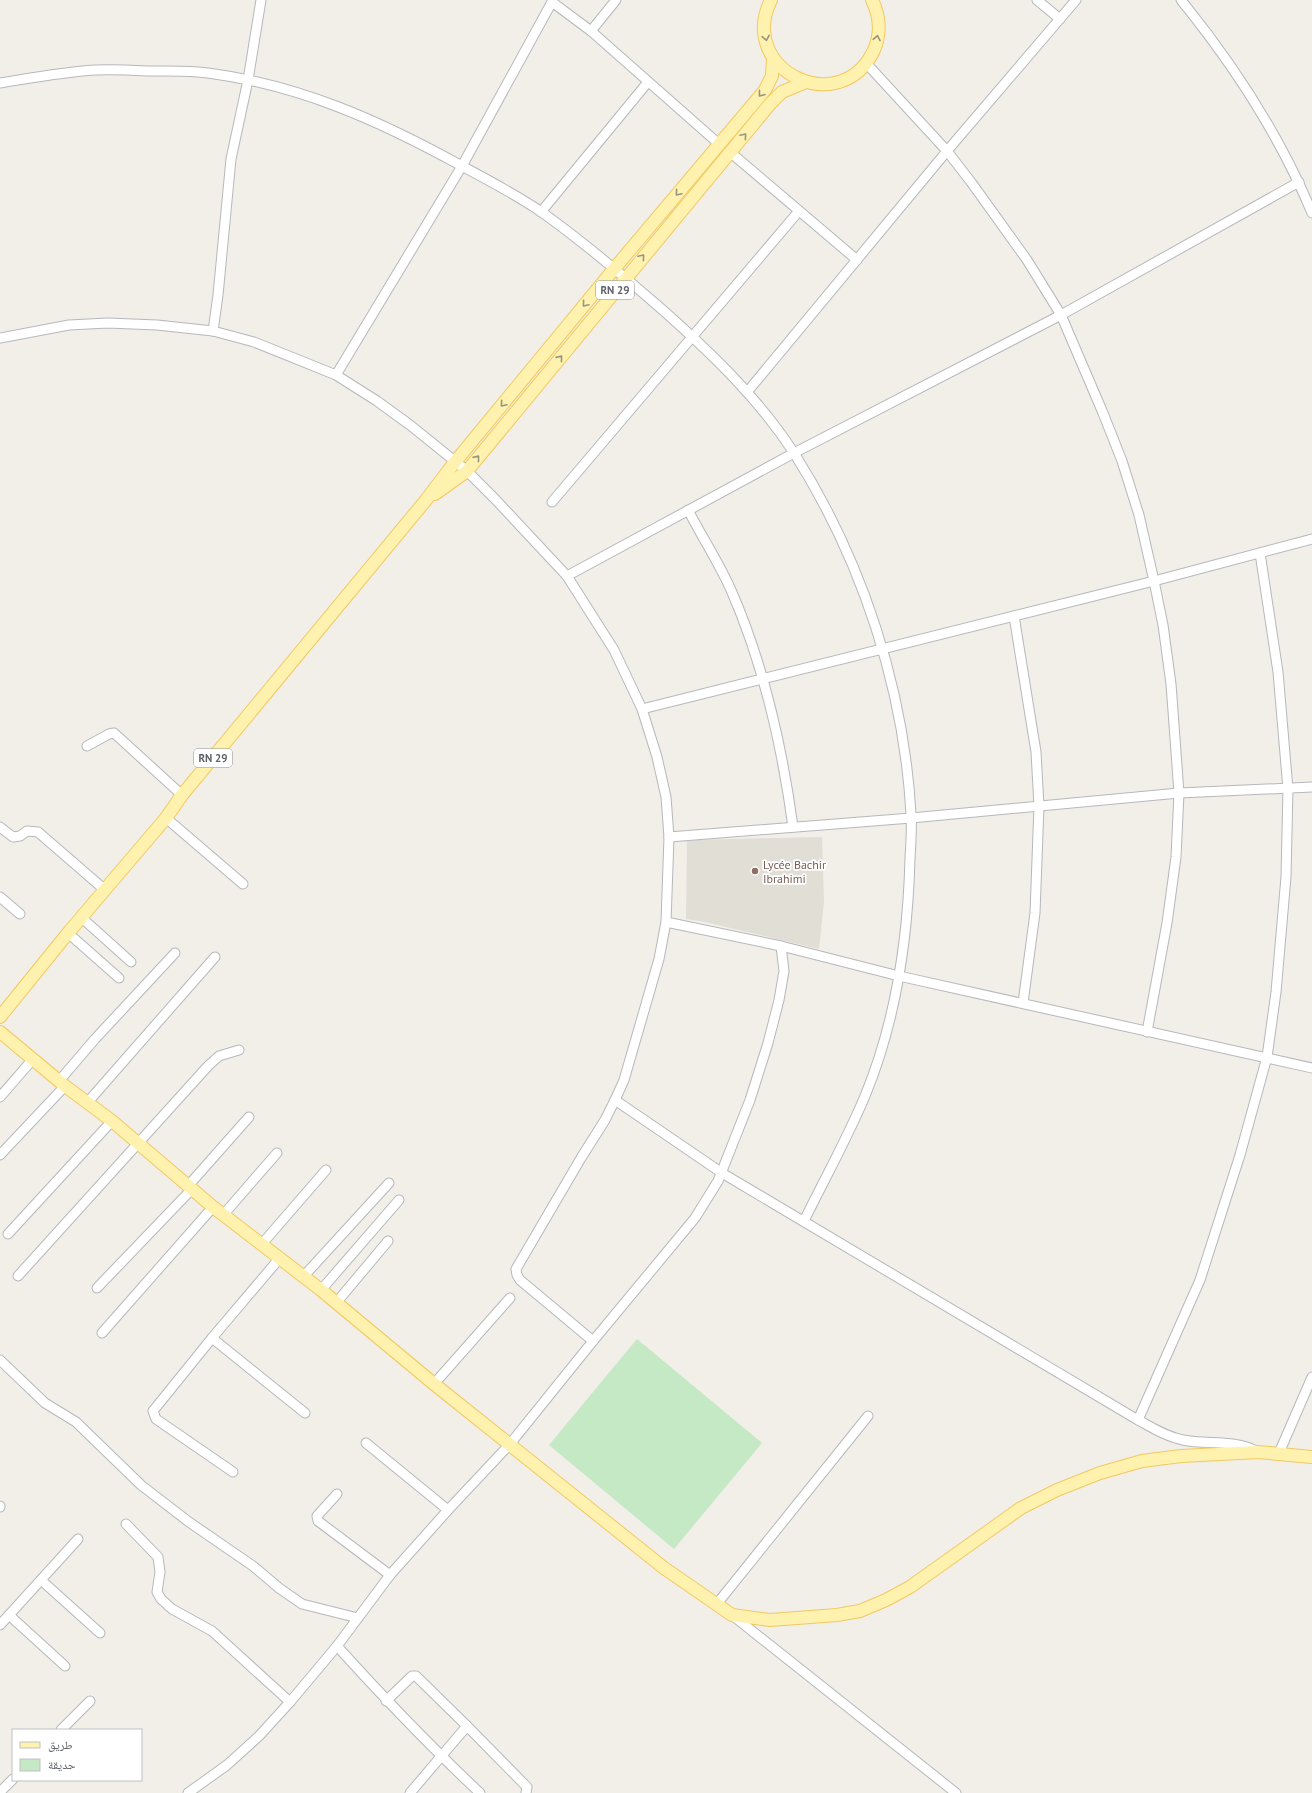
<svg xmlns="http://www.w3.org/2000/svg" width="1312" height="1793" font-family="'PT Sans','Noto Naskh Arabic',sans-serif">
	<rect width="100%" height="100%" fill="#f1efe8"/>
	<polygon fill="#e1ded6" points="822,837 824,902 819,949 705,922 686,919 687,840"/>
	<polygon fill="#c5e8c5" points="637,1339 762,1443 674,1549 549,1445"/>
	<g fill="none" stroke-linecap="round" stroke-linejoin="round">
		<g stroke="#b5b8bc" stroke-width="11">
			<g id="minor">
				<polyline points="1037,0 1060,19"/>
				<path d="M1181,0C1233,64 1280,136 1312,213"/>
				<polyline points="552,2 591,31 719,144"/>
				<polyline points="591,31 616,0"/>
				<polyline points="866,63 947,151 971,182 1027,260 1061,315 1103,413 1122,461 1139,515 1154,581 1163,625 1171,684 1179,793 1176,857 1167,923 1147,1032"/>
				<path d="M0,83C31,78 63,72 95,70C112,69 130,70 147,71C167,71 188,70 208,73C300,85 380,121 460,165C488,180 517,195 543,213C586,244 626,278 665,312C713,355 759,399 794,453C862,560 904,688 911,814C912,829 911,843 910,858C908,938 896,1021 865,1096C847,1139 824,1180 804,1221"/>
				<polyline points="730,152 857,260"/>
				<polyline points="541,212 648,82"/>
				<polyline points="213,331 218,295 231,159 248,80 261,0"/>
				<polyline points="0,338 69,325 108,323 157,325 213,331 254,342 336,375 377,401 410,425 467,471 496,500 567,576 614,650 642,709 657,757 666,797 669,837 666,922 659,959 624,1080 615,1100 605,1120 581,1158 516,1269 517,1275 520,1280 593,1341"/>
				<polyline points="336,375 462,166 553,0"/>
				<polyline points="748,391 947,151 1076,0"/>
				<polyline points="552,502 799,211"/>
				<path d="M688,510C702,537 719,563 731,590C764,665 782,746 793,827"/>
				<polyline points="567,576 794,453 1061,315 1299,182"/>
				<polyline points="1014,616 1036,752 1039,806 1035,913 1023,1003"/>
				<polyline points="642,709 1154,581 1312,539"/>
				<polyline points="87,746 109,734 114,733 182,795"/>
				<polyline points="166,818 243,884"/>
				<polyline points="0,827 13,837 20,836 27,831 38,832 105,890"/>
				<polyline points="669,837 911,818 1179,793 1312,787"/>
				<polyline points="0,897 20,914"/>
				<polyline points="82,918 131,962"/>
				<polyline points="666,922 781,946 899,976 1312,1068"/>
				<polyline points="68,933 119,978"/>
				<polyline points="59,1081 95,1039 175,953"/>
				<polyline points="0,1097 33,1059"/>
				<path d="M615,1100L722,1173L1138,1420C1153,1428 1167,1437 1183,1440C1207,1445 1234,1439 1256,1451"/>
				<polyline points="87,1103 215,957"/>
				<polyline points="0,1155 65,1086"/>
				<polyline points="188,1186 249,1117"/>
				<polyline points="224,1214 277,1153"/>
				<polyline points="8,1234 112,1121"/>
				<polyline points="261,1245 326,1170"/>
				<polyline points="18,1276 208,1066 219,1056 239,1050"/>
				<polyline points="303,1277 389,1183"/>
				<polyline points="97,1288 192,1189"/>
				<polyline points="321,1290 399,1200"/>
				<polyline points="336,1303 388,1241"/>
				<polyline points="102,1333 213,1207"/>
				<polyline points="212,1338 305,1413"/>
				<polyline points="0,1360 45,1403 76,1422 141,1485 189,1522 253,1566 279,1588 302,1604 358,1618"/>
				<polyline points="434,1384 510,1298"/>
				<polyline points="1138,1420 1200,1280 1240,1155 1267,1057 1276,992 1286,877 1288,789 1278,672 1260,553"/>
				<polyline points="366,1443 448,1510"/>
				<polyline points="1279,1453 1312,1377"/>
				<polyline points="233,1472 156,1419 153,1411 212,1338 279,1259"/>
				<polyline points="337,1494 317,1516 318,1521 390,1575"/>
				<polyline points="0,1506 0,1507"/>
				<polyline points="126,1524 158,1557 160,1572 157,1592 161,1599 172,1609 212,1631 290,1702"/>
				<polyline points="41,1580 100,1633"/>
				<polyline points="716,1605 868,1416"/>
				<polyline points="9,1615 65,1666"/>
				<polyline points="732,1615 956,1793"/>
				<polyline points="0,1625 78,1539"/>
				<path d="M337,1646C383,1697 430,1746 480,1793"/>
				<polyline points="386,1701 412,1676 416,1676 467,1726 527,1787 526,1793"/>
				<polyline points="61,1730 90,1701"/>
				<polyline points="0,1792 13,1779"/>
				<polyline points="188,1793 227,1765 259,1736 290,1702 337,1646 390,1575 448,1510 510,1444 593,1341 695,1218 718,1181 750,1100 768,1043 779,1000 784,971 781,946"/>
				<polyline points="410,1793 467,1726"/>
			</g>
		</g>
		<g stroke="#f2c960" stroke-width="14">
			<g id="major">
				<path d="M771,0C736,70 841,121 874,50C881,34 880,16 872,0"/>
				<polyline points="435,494 467,471 770,104 782,92 806,82"/>
				<polyline points="0,1017 68,933 166,818 182,795 426,500 455,462 614,269 765,90 772,76 773,58"/>
				<polyline points="0,1032 65,1086 112,1121 213,1207 321,1290 434,1384 664,1568 732,1615 770,1620 837,1615 860,1611 886,1600 910,1587 1021,1508 1057,1490 1100,1473 1142,1461 1181,1456 1258,1452 1312,1457"/>
			</g>
		</g>
		<use href="#minor" stroke="#fff" stroke-width="9"/>
		<use href="#major" stroke="#fff2af" stroke-width="12"/>
	</g>
	<defs><path id="oneway-chevron" d="M-2-3.5L2.5 0L-2 3.5" fill="none" stroke-width="1.6" stroke-linecap="round" stroke-linejoin="round"/></defs>
	<g stroke="#979581">
		<use href="#oneway-chevron" transform="translate(766 38) rotate(80)"/>
		<use href="#oneway-chevron" transform="translate(877 38) rotate(-79)"/>
		<use href="#oneway-chevron" transform="translate(761 94) rotate(128)"/>
		<use href="#oneway-chevron" transform="translate(744 136) rotate(-50)"/>
		<use href="#oneway-chevron" transform="translate(678 193) rotate(130)"/>
		<use href="#oneway-chevron" transform="translate(642 257) rotate(-50)"/>
		<use href="#oneway-chevron" transform="translate(585 304) rotate(130)"/>
		<use href="#oneway-chevron" transform="translate(560 358) rotate(-51)"/>
		<use href="#oneway-chevron" transform="translate(503 404) rotate(130)"/>
		<use href="#oneway-chevron" transform="translate(477 458) rotate(-51)"/>
	</g>
	<circle fill="#8d6e63" stroke="#fff" stroke-width="1.5" cx="755" cy="871" r="4"/>
	<g text-anchor="middle" dominant-baseline="central" stroke-width="3.5" stroke-linejoin="round" paint-order="stroke">
		<g fill="#fff" stroke="#8f9295" stroke-width="1">
			<rect x="596" y="281" width="38" height="18" rx="3"/>
			<rect x="194" y="749" width="38" height="18" rx="3"/>
		</g>
		<g font-size="11" font-weight="bold" fill="#5f6368">
			<text x="615" y="290">RN 29</text>
			<text x="213" y="758">RN 29</text>
		</g>
		<g font-size="12" fill="#785e54" stroke="#fff" text-anchor="start">
			<text x="763" y="864">Lycée Bachir<tspan x="763" dy="14">Ibrahimi</tspan></text>
		</g>
	</g>
	<rect x="12" y="1729" width="130" height="52" fill="#ffffff" stroke="#bfc1c3"/>
	<rect x="20" y="1742" width="20" height="6" fill="#fff2af" stroke="#bfc1c3"/>
	<text x="48" y="1749" font-size="12" fill="#5f6368">طريق</text>
	<rect x="20" y="1759" width="20" height="12" fill="#c5e8c5" stroke="#bfc1c3"/>
	<text x="48" y="1769" font-size="12" fill="#5f6368">حديقة</text>
</svg>
